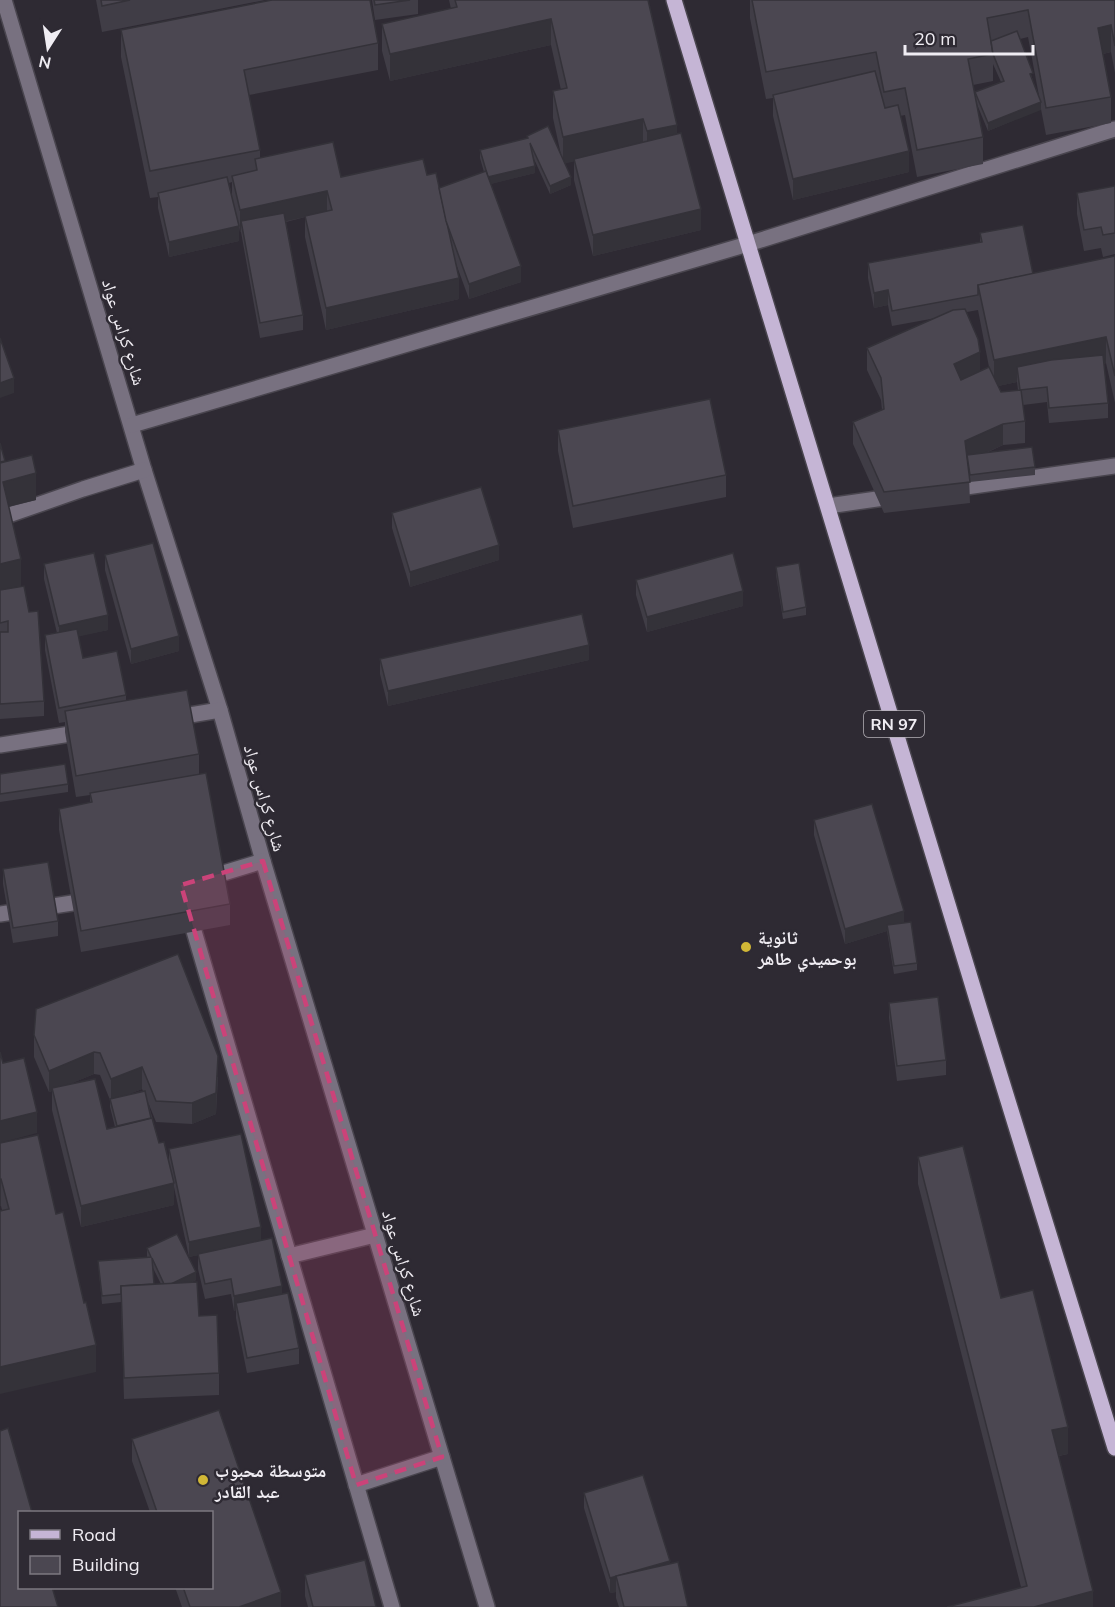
<svg xmlns="http://www.w3.org/2000/svg" width="1115" height="1607" font-family="Mulish,'Noto Naskh Arabic',sans-serif">
	<rect width="100%" height="100%" fill="#2e2a33"/>
	<g fill="none" stroke-linecap="round" stroke-linejoin="round">
		<g stroke="#49454e" stroke-width="18">
			<g id="minor">
				<polyline points="4,0 144,470 220,710 263,861 487,1607"/>
				<polyline points="132,425 748,244 1115,129"/>
				<polyline points="952,489 1115,466"/>
				<polyline points="828,506 898,496"/>
				<polyline points="0,518 83,489 144,470"/>
				<polyline points="172,718 220,710"/>
				<polyline points="0,745 83,732"/>
				<polyline points="207,878 263,861"/>
				<polyline points="0,914 92,900"/>
				<polyline points="189,914 392,1607"/>
				<polyline points="289,1256 375,1235"/>
				<polyline points="356,1485 442,1457"/>
			</g>
		</g>
		<g stroke="#49454e" stroke-width="18">
			<polyline id="major" points="674,0 980,1010 1115,1448"/>
		</g>
		<use href="#minor" stroke="#787180" stroke-width="15"/>
		<use href="#major" stroke="#c5b5d5" stroke-width="15"/>
	</g>
	<g fill="#403d46" fill-rule="evenodd">
		<polygon points="96,0 265,0 102,32"/>
		<polygon points="372,0 418,0 418,14 375,20"/>
		<path d="M449,0H648L677,134L701,230L593,256L574,180V161L565,163L571,185L550,194L534,159L535,173L490,184L521,282L469,299L455,261L459,299L326,330L305,237V217L286,222L303,315V330L260,338L241,232H240L239,226V241L169,257L158,208V197L150,198L121,57V30L378,43V70L249,95L260,150V158L341,177L427,175L439,188L484,172L480,158V150L527,139V136L561,155L553,118V91L561,90L551,45L390,81L382,51V24L451,9ZM232,182V197L229,183Z"/>
		<path d="M750,0H1115V73L1111,52L1103,54L1111,97V123L1046,135L1041,109L988,131L976,102L983,137V164L917,177L905,115L900,116L909,172L793,200L773,116V98L766,99L750,18ZM1028,37L1039,96L1033,81L1020,39ZM993,64L1001,82L975,92V97L973,85L993,81Z"/>
		<polygon points="1115,186 1115,254 1103,257 1101,248 1084,251 1077,214 1077,193"/>
		<path d="M980,233L1033,274L1115,256V403L1106,363L1104,364L1108,403V418L1049,423L1047,402L1023,405L1025,421V443L1003,445L986,453L1035,467V475L970,482L969,476L970,503L884,513L853,444V422L882,410L881,400L867,370V348L936,318L892,326L888,305L874,308L868,278V263L980,242ZM978,310L989,367L980,371L967,312ZM1017,382L1018,390L1001,392L998,386Z"/>
		<polygon points="558,430 726,475 726,497 573,528 558,451"/>
		<polygon points="0,443 5,461 36,500 9,507 21,586 44,701 44,716 0,719"/>
		<polygon points="392,513 499,560 410,587 392,528"/>
		<polygon points="105,555 179,651 131,664 105,570"/>
		<polygon points="44,564 108,630 78,636 83,658 126,695 126,700 199,754 199,774 230,904 230,925 81,952 59,830 59,809 90,803 90,795 76,797 65,732 65,722 59,723 45,650 45,635 57,633 44,579"/>
		<polygon points="776,567 806,607 806,615 783,619 776,575"/>
		<polygon points="636,580 743,606 647,632 636,595"/>
		<polygon points="380,659 589,660 388,706 380,674"/>
		<polygon points="0,774 68,784 68,792 0,802"/>
		<polygon points="814,820 904,923 917,963 917,970 894,974 887,931 845,944 814,835"/>
		<polygon points="3,869 58,921 58,936 13,943 3,884"/>
		<polygon points="889,1003 946,1060 946,1075 897,1081 889,1018"/>
		<path d="M34,1035L218,1077L216,1114L192,1124L156,1122L148,1102L159,1143L169,1163V1149L261,1241L282,1294L299,1348V1364L247,1373L236,1318V1310L234,1311L231,1294L205,1299L198,1269V1255L189,1257L174,1187V1205L81,1227L52,1110V1091L49,1092L34,1057ZM94,1074L100,1075L110,1100V1107L115,1127L107,1129L67,1085ZM142,1089L143,1091L121,1097Z"/>
		<polygon points="0,1143 56,1214 96,1372 2,1210 1,1206"/>
		<polygon points="918,1157 1001,1298 1068,1454 1059,1456 1093,1607 1021,1587 918,1184"/>
		<path d="M147,1248L196,1280L190,1283L199,1316L219,1373V1395L124,1399L121,1302L102,1304L98,1261L147,1257ZM153,1268L161,1284H154Z"/>
		<polygon points="219,1410 281,1592 281,1607 182,1607 175,1587 212,1587 212,1512 150,1512 132,1461 132,1439"/>
		<polygon points="584,1493 670,1564 688,1607 619,1607 616,1598 616,1592 610,1593 584,1508"/>
		<polygon points="305,1575 376,1607 308,1607 305,1596"/>
	</g>
	<g fill="#343239">
		<polygon points="551,19 551,45 390,81 390,54"/>
		<polygon points="1111,25 1111,52 1098,55 1098,28"/>
		<polygon points="1041,102 1041,110 988,131 988,123"/>
		<polygon points="643,119 643,146 563,164 563,137"/>
		<polygon points="677,125 677,152 647,158 647,131"/>
		<polygon points="909,151 909,172 793,200 793,179"/>
		<polygon points="535,166 535,173 487,185 487,177"/>
		<polygon points="571,177 571,185 550,194 550,186"/>
		<polygon points="327,191 327,212 243,231 241,221 241,232 240,232 240,210"/>
		<polygon points="701,209 701,230 593,256 593,235"/>
		<polygon points="239,226 239,241 169,257 169,242"/>
		<polygon points="521,266 521,282 469,299 469,284"/>
		<polygon points="459,278 459,299 326,330 326,308"/>
		<polygon points="888,290 888,305 874,308 874,293"/>
		<polygon points="1106,337 1106,363 1019,382 1017,367 1017,382 994,387 994,360"/>
		<polygon points="980,352 980,373 954,385 954,364"/>
		<polygon points="14,378 14,393 0,398 0,383"/>
		<polygon points="1003,424 1003,445 967,461 965,441"/>
		<polygon points="36,473 36,500 3,508 3,482"/>
		<polygon points="499,545 499,560 410,587 410,572"/>
		<polygon points="21,559 21,586 0,591 0,564"/>
		<polygon points="743,591 743,606 647,632 647,617"/>
		<polygon points="108,615 108,630 59,641 59,626"/>
		<polygon points="179,636 179,651 131,664 131,649"/>
		<polygon points="589,645 589,660 388,706 388,691"/>
		<polygon points="904,911 904,927 887,925 887,931 845,944 845,929"/>
		<polygon points="94,1052 94,1074 53,1091 52,1088 52,1091 49,1092 49,1071"/>
		<polygon points="218,1056 216,1114 192,1124 192,1103"/>
		<polygon points="142,1067 142,1089 111,1101 111,1079"/>
		<polygon points="37,1112 37,1133 0,1143 0,1121"/>
		<rect x="0" y="1179" width="1" height="27"/>
		<polygon points="174,1183 174,1205 81,1227 81,1206"/>
		<polygon points="261,1227 261,1242 189,1257 189,1242"/>
		<polygon points="196,1272 196,1280 166,1294 166,1286"/>
		<polygon points="282,1286 282,1301 236,1303 236,1310 234,1311 234,1296"/>
		<polygon points="96,1345 96,1372 0,1394 0,1367"/>
		<polygon points="1068,1427 1068,1454 1052,1457 1052,1430"/>
		<polygon points="670,1561 670,1576 616,1577"/>
		<polygon points="616,1577 616,1592 610,1593 610,1578"/>
		<polygon points="1093,1591 1093,1607 1034,1607"/>
		<polygon points="281,1592 281,1607 239,1607"/>
	</g>
	<g fill="#4b4751" stroke="#343239" stroke-width="1.5">
		<polygon points="101,0 130,0 102,6"/>
		<polygon points="272,0 370,0 378,43 244,70 260,150 150,171 121,30"/>
		<polygon points="374,0 410,0 375,5"/>
		<polygon points="455,0 648,0 677,125 647,131 643,119 563,137 553,91 567,88 551,19 390,54 382,24 457,7"/>
		<polygon points="752,0 1115,0 1115,46 1111,25 1098,28 1111,97 1046,108 1028,10 987,18 993,54 968,59 983,137 917,150 905,88 884,92 876,52 766,72"/>
		<polygon points="1017,31 1033,73 1030,74 1041,102 988,123 975,92 1004,81 993,54 991,41"/>
		<polygon points="875,71 885,108 898,105 909,151 793,179 773,95"/>
		<polygon points="548,126 571,177 550,186 530,143 535,166 488,177 480,150 528,138 527,136"/>
		<polygon points="681,133 701,209 593,235 574,159"/>
		<polygon points="333,142 341,177 423,159 427,175 436,173 459,278 326,308 305,216 332,210 327,191 240,210 232,176 257,170 255,159"/>
		<polygon points="486,171 521,266 469,284 446,221 439,188"/>
		<polygon points="227,177 239,226 169,242 158,193"/>
		<polygon points="1115,186 1115,233 1103,235 1101,227 1084,230 1077,193"/>
		<polygon points="284,213 303,315 260,323 241,221"/>
		<polygon points="1023,225 1033,274 978,285 978,295 892,311 888,290 874,293 868,263 982,242 980,233"/>
		<polygon points="1115,256 1115,376 1106,337 994,360 978,285"/>
		<polygon points="965,309 978,339 980,352 954,364 961,380 989,367 1001,392 1021,390 1025,421 1003,424 965,441 970,482 884,492 853,422 884,409 881,378 867,348 953,310"/>
		<polygon points="0,338 14,378 0,383"/>
		<polygon points="1103,355 1108,403 1049,408 1047,387 1020,390 1017,367 1051,360"/>
		<polygon points="710,399 726,475 573,506 558,430"/>
		<polygon points="0,443 5,461 0,462"/>
		<polygon points="1032,447 1035,467 970,475 967,455"/>
		<polygon points="32,455 36,473 3,482 21,559 0,564 0,463"/>
		<polygon points="481,487 499,545 410,572 392,513"/>
		<polygon points="153,543 179,636 131,649 105,555"/>
		<polygon points="94,553 108,615 59,626 44,564"/>
		<polygon points="733,553 743,591 647,617 636,580"/>
		<polygon points="799,563 806,607 783,612 776,567"/>
		<polygon points="24,586 29,612 38,611 44,701 0,704 0,632 8,632 8,621 0,623 0,590"/>
		<polygon points="582,614 589,645 388,691 380,659"/>
		<polygon points="77,629 83,658 117,651 126,695 59,708 45,635"/>
		<polygon points="187,690 199,754 76,776 65,711"/>
		<polygon points="65,764 68,784 0,794 0,774"/>
		<polygon points="206,773 230,904 81,931 59,809 92,802 90,793"/>
		<polygon points="872,804 904,911 845,929 814,820"/>
		<polygon points="48,862 58,921 13,928 3,869"/>
		<polygon points="911,922 917,963 894,966 887,925"/>
		<polygon points="178,954 218,1056 216,1093 192,1103 156,1101 142,1067 111,1079 100,1053 94,1052 49,1071 34,1035 36,1009"/>
		<polygon points="938,997 946,1060 897,1066 889,1003"/>
		<polygon points="0,1052 3,1063 24,1058 37,1112 0,1121"/>
		<polygon points="95,1079 107,1129 152,1118 159,1143 164,1142 174,1183 81,1206 52,1088"/>
		<polygon points="145,1091 151,1118 117,1126 110,1099"/>
		<polygon points="241,1134 261,1227 189,1242 169,1149"/>
		<polygon points="38,1135 56,1214 63,1212 84,1303 86,1302 96,1345 0,1367 0,1211 9,1209 1,1179 0,1179 0,1143"/>
		<polygon points="963,1146 1001,1298 1033,1290 1068,1427 1052,1430 1093,1591 1034,1607 947,1607 1027,1586 918,1157"/>
		<polygon points="177,1234 196,1272 171,1284 164,1284 152,1258 154,1284 121,1286 121,1294 102,1296 98,1261 151,1257 147,1248"/>
		<polygon points="272,1238 282,1286 234,1296 231,1279 205,1284 198,1254"/>
		<polygon points="197,1282 199,1316 217,1315 219,1373 124,1378 121,1286"/>
		<polygon points="288,1293 299,1348 247,1358 236,1303"/>
		<polygon points="219,1410 281,1592 239,1607 190,1607 183,1587 212,1587 212,1512 157,1512 132,1439"/>
		<polygon points="8,1428 32,1512 20,1512 20,1587 52,1587 58,1607 0,1607 0,1431"/>
		<polygon points="643,1475 670,1561 610,1578 584,1493"/>
		<polygon points="365,1560 376,1607 313,1607 305,1575"/>
		<polygon points="678,1562 688,1607 624,1607 616,1576"/>
	</g>
	<path fill="#cb4379" fill-opacity="0.2" stroke="#cb4379" stroke-width="4.5" stroke-dasharray="12 8" stroke-linejoin="round" d="M263,861L442,1457L356,1485L181,885Z"/>
	<g fill="#d1b736" stroke="#2e2a33" stroke-width="2">
		<circle cx="746" cy="947" r="6"/>
		<circle cx="203" cy="1480" r="6"/>
	</g>
	<g text-anchor="middle" dominant-baseline="central" stroke-width="5" stroke-linejoin="round" paint-order="stroke">
		<rect fill="#2e2a33" stroke="#b6b2b9" stroke-width="1.5" x="864" y="711" width="60" height="26" rx="4.5"/>
		<g font-size="16" font-weight="bold" fill="#f0edf3">
			<text x="894" y="724">RN 97</text>
		</g>
		<g font-size="18" fill="#f0edf3" stroke="#2e2a33">
			<text transform="translate(124 332) rotate(73)">شارع كراس عواد</text>
			<text transform="translate(265 798) rotate(74)">شارع كراس عواد</text>
			<text transform="translate(404 1263) rotate(73)">شارع كراس عواد</text>
		</g>
		<g font-size="18" font-weight="bold" fill="#f0edf3" stroke="#2e2a33" text-anchor="start">
			<text x="758" y="937">ثانوية<tspan x="758" dy="21">بوحميدي طاهر</tspan></text>
			<text x="215" y="1470">متوسطة محبوب<tspan x="215" dy="21">عبد القادر</tspan></text>
		</g>
	</g>
	<rect x="18" y="1511" width="195" height="78" fill="#2e2a33" stroke="#7c7880" stroke-width="1.5"/>
	<rect x="30" y="1530" width="30" height="9" fill="#c5b5d5" stroke="#7c7880" stroke-width="1.5"/>
	<text x="72" y="1541" font-size="18" fill="#f0edf3">Road</text>
	<rect x="30" y="1556" width="30" height="18" fill="#4b4751" stroke="#7c7880" stroke-width="1.5"/>
	<text x="72" y="1571" font-size="18" fill="#f0edf3">Building</text>
	<g transform="translate(48 48) rotate(192)" stroke="#2e2a33" stroke-width="4.5" paint-order="stroke">
	<path d="M0-4.5L10 22L0 15L-10 22Z" fill="#f0edf3"/>
	<text y="-9" font-size="16" font-weight="bold" text-anchor="middle" fill="#f0edf3">N</text>
	</g>
	<path d="M905 45v9h128v-9" fill="none" stroke="#f0edf3" stroke-width="3"/>
	<text x="914" y="45" font-size="18" fill="#f0edf3" stroke="#2e2a33" stroke-width="4.5" paint-order="stroke">20 m</text>
</svg>
